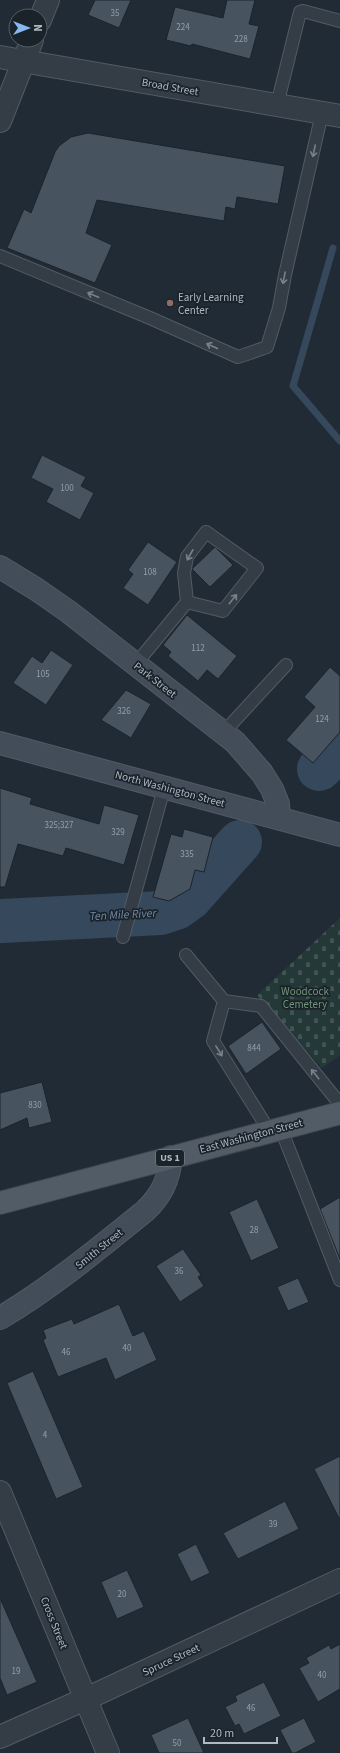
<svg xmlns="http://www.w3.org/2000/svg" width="340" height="1753" font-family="'Source Sans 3',sans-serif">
	<defs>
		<pattern id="cemetery-stones" width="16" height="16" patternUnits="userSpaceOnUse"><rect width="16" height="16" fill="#243837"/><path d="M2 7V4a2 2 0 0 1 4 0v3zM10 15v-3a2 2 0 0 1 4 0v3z" fill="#415352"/></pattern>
	</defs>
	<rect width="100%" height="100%" fill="#212b35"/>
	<polygon fill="url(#cemetery-stones)" points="340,918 340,1055 322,1068 257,995"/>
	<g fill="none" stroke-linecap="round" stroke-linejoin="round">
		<polyline stroke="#36485c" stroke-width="7" points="333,248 293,386 340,441"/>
		<g stroke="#36485c" stroke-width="44">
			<polyline points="319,769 340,749"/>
			<polyline points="2,921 161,913 176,908 190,898 240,842"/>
		</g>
	</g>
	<g fill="#47535f" stroke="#1c242c">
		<polygon points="95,0 131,0 119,28 88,15"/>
		<polygon points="227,0 255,0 249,24 259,26 250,59 192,44 191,46 166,40 175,7 223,18"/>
		<polygon points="88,133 285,166 278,204 237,197 235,209 226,207 224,221 97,200 86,233 112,245 95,283 7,248 24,209 31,213 55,152 59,146 71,137"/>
		<polygon points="42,455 86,477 81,486 94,493 80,520 46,502 53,489 31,478"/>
		<polygon points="148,542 177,562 148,605 123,588 133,574 128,570"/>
		<polygon points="215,547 233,565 210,587 192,569"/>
		<polygon points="187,615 237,656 218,679 207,670 198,681 168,656 171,652 163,645"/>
		<polygon points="51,650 73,665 46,705 13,683 32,656 42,663"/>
		<polygon points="330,667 340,676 340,732 313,763 286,740 315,707 304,697"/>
		<polygon points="126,690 151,704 131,738 101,720"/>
		<polygon points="0,788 32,798 30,804 99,824 104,805 139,815 124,865 66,848 63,856 18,844 5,887 0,887"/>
		<polygon points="184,829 213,837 204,872 195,870 190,889 169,901 153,897 171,834 182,837"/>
		<polygon points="262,1022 281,1049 246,1074 228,1046"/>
		<polygon points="42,1082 52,1122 29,1128 27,1118 0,1130 0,1093"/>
		<polygon points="340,1197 340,1259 320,1209"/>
		<polygon points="257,1199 279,1248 251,1261 229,1212"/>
		<polygon points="183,1249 201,1275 198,1277 204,1286 180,1302 156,1266"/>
		<polygon points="298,1278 309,1302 288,1311 277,1287"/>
		<polygon points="119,1304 133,1336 144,1331 157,1360 115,1380 106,1358 58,1377 43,1340 46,1338 43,1330 72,1319 74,1324"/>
		<polygon points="33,1371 83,1487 56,1499 7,1383"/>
		<polygon points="340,1456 340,1520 314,1469"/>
		<polygon points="285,1501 299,1529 238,1559 223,1533"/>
		<polygon points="196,1544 210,1573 191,1582 177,1554"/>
		<polygon points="127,1570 144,1607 117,1619 101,1582"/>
		<polygon points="0,1598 37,1682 7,1695 0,1678"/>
		<polygon points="340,1644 340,1689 318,1702 299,1668 309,1663 306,1658 329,1645 331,1649"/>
		<polygon points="264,1682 281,1716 244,1734 239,1724 235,1726 225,1707 237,1701 235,1696"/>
		<polygon points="188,1718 204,1753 159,1753 151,1735"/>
		<polygon points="304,1718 316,1742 295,1753 292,1753 280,1730"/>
	</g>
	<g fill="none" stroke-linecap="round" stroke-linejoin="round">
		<g stroke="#525b64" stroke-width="14">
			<g id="lane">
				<polyline points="277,105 300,12 303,11 340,21"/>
				<polyline points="0,256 150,318 238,357 267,347 279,308 285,275 322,113"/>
				<polyline points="135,665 187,602 184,573 187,557 206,532 257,568 223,611 187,602"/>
				<polyline points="223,733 286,665"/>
				<polyline points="123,937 164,788"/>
				<polyline points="186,955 224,1001 261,1006 340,1104"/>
				<polyline points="224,1001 213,1041 270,1132"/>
				<polyline points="281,1129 340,1280"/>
			</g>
		</g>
		<g stroke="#525b64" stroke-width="24">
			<g id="street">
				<polyline points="40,20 48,0"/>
				<polyline points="0,57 340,116"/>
				<polyline points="0,121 32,40"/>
				<polyline points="0,1492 108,1753"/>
				<polyline points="0,1737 101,1692 340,1580"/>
			</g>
		</g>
		<g stroke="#525b64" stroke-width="24">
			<g id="secondary">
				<polyline points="0,567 36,589 69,612 235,742 262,773 272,789 278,804 279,818"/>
				<polyline points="0,743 340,835"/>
				<path d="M0,1318C52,1287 98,1249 145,1211C161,1196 169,1180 171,1157"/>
			</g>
		</g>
		<g stroke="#3e4650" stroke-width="24">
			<polyline id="primary" points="0,1203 340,1113"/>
		</g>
		<use href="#lane" stroke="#343d46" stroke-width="12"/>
		<use href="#street" stroke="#343d46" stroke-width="22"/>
		<use href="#secondary" stroke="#434d59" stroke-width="22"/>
		<use href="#primary" stroke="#525c66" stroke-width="22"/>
	</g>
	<defs><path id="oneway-shaft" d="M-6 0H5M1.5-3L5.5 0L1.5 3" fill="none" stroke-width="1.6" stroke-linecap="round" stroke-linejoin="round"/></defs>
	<g stroke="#78818b">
		<use href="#oneway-shaft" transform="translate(314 151) rotate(102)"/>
		<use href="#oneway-shaft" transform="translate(284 278) rotate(101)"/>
		<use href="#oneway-shaft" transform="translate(93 295) rotate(-157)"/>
		<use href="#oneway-shaft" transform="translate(212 346) rotate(-156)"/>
		<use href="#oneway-shaft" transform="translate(190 555) rotate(119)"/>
		<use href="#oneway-shaft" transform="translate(233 599) rotate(-51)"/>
		<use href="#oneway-shaft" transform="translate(219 1051) rotate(58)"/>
		<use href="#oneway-shaft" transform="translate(315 1074) rotate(-129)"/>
	</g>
	<circle fill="#8d6e63" stroke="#1a222a" stroke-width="1.5" cx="170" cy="303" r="4"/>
	<g text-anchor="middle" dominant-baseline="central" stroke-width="3.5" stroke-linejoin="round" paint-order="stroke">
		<g font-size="9" fill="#959faa">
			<text x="115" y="13">35</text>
			<text x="183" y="27">224</text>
			<text x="241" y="39">228</text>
			<text x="67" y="488">100</text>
			<text x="150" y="572">108</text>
			<text x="198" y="648">112</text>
			<text x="43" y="674">105</text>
			<text x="124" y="711">326</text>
			<text x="322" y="719">124</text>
			<text x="59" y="825">325;327</text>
			<text x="118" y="832">329</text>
			<text x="187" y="854">335</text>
			<text x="254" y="1048">844</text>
			<text x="35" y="1105">830</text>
			<text x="254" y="1230">28</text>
			<text x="179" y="1271">36</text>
			<text x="127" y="1348">40</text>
			<text x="66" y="1352">46</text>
			<text x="45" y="1435">4</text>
			<text x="273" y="1524">39</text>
			<text x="122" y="1594">20</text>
			<text x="16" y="1671">19</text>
			<text x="322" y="1675">40</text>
			<text x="251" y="1708">46</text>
			<text x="177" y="1743">50</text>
		</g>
		<rect fill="#1a222a" stroke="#828b95" stroke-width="1" x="156" y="1150" width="28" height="16" rx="3"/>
		<g font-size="10" font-weight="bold" fill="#afb8c3">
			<text x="170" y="1158">US 1</text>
		</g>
		<g font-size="11" fill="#afb8c3" stroke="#1a222a">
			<text transform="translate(170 87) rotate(10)">Broad Street</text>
			<text transform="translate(155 680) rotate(38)">Park Street</text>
			<text transform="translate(170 789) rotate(15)">North Washington Street</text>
			<text transform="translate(251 1136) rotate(-15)">East Washington Street</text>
			<text transform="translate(99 1249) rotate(-39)">Smith Street</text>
			<text transform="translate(54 1623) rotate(68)">Cross Street</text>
			<text transform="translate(171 1660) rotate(-25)">Spruce Street</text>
		</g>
		<g font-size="11" fill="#afb8c3" stroke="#1a222a" text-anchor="start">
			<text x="178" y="297">Early Learning<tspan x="178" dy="13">Center</tspan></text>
		</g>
		<g font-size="11" fill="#709676" stroke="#1a222a">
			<text x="305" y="991">Woodcock<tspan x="305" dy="13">Cemetery</tspan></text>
		</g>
		<g font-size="12" font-style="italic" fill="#718ba5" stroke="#1a222a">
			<text transform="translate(123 915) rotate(-3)">Ten Mile River</text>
		</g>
	</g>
	<g transform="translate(28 28) rotate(90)"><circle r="19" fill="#1a222a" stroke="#565e67"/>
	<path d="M0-3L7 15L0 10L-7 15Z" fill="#87b7f0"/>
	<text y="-6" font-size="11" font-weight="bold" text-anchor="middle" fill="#afb8c3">N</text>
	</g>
	<path d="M204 1737v6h73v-6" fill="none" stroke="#afb8c3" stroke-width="2"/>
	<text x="210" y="1737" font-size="12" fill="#afb8c3" stroke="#1a222a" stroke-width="3" paint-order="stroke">20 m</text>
</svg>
